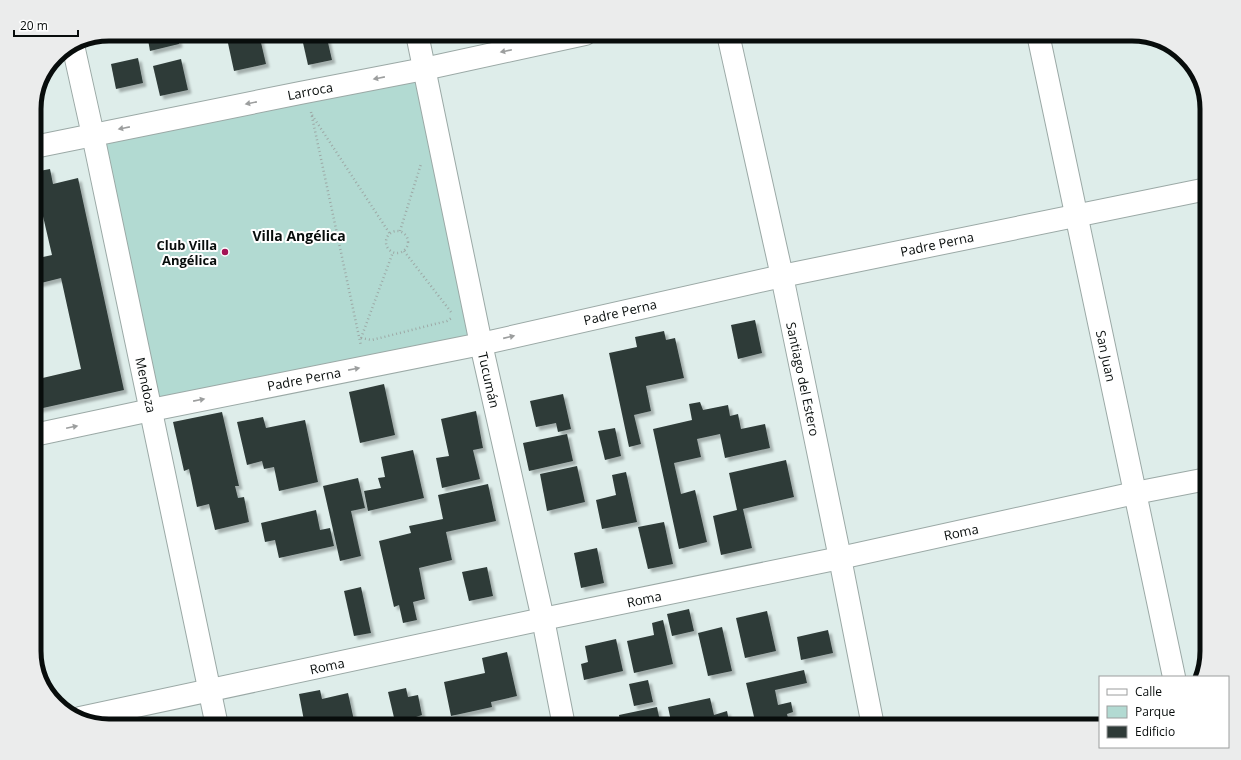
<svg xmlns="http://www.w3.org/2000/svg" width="1241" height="760" font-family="'Open Sans',sans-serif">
	<defs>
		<filter id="shadow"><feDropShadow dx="3.5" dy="3.5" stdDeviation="1" flood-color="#0004"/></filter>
	</defs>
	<rect width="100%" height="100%" fill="#deedea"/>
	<polygon fill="#b2dad2" points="424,69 481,344 151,410 93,135"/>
	<g fill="#2f3b38" filter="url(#shadow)">
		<polygon points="147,34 177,34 179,44 150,51"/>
		<polygon points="226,34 259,34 266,64 234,71"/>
		<polygon points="301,34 326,34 332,60 308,65"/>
		<polygon points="138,58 143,83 116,89 111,64"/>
		<polygon points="181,59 188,90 160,96 153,66"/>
		<polygon points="50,169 53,184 78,178 124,390 34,410 34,380 81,369 61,278 37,284 34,270 34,259 52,255 42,212 34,214 34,172"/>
		<polygon points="755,320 762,353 738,359 731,325"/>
		<polygon points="664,331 666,340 675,338 684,378 646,386 651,411 634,415 641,444 629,447 609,353 637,347 635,337"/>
		<polygon points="384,384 395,435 360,443 349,392"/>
		<polygon points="563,394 571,429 558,432 556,423 536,427 530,401"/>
		<polygon points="700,402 703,410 728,405 730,416 738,414 741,429 765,424 770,448 725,458 720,434 697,439 701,457 674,463 681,494 695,490 707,542 679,549 653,429 692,420 689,404"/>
		<polygon points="476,411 483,448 473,450 480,479 442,488 436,458 449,456 441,419"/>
		<polygon points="222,412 239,486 235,486 238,498 244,497 249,522 215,530 209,504 197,507 189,469 184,471 173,422"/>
		<polygon points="263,417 266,428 305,420 318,482 279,491 274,467 264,469 262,461 247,465 237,422"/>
		<polygon points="615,428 621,456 605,460 598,431"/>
		<polygon points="567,434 573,461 529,471 523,443"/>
		<polygon points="413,450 424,498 368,511 364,491 381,488 378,478 385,477 381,457"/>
		<polygon points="786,460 794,497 743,509 752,548 721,555 713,516 737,510 729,473"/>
		<polygon points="577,466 585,502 547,511 540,474"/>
		<polygon points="626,472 637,522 602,529 596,500 616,495 612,475"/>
		<polygon points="358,478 365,508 351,511 361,556 340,561 323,486"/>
		<polygon points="488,484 496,521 446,532 452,560 419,568 425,599 413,602 417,620 403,623 399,605 394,607 379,541 411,533 409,526 443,519 438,495"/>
		<polygon points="316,510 320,530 330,528 334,546 279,558 275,540 265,542 261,523"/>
		<polygon points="664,522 673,564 648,569 638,527"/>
		<polygon points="597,548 604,583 581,588 574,553"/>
		<polygon points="487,567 493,596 469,601 462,572"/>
		<polygon points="361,587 371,633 354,636 344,591"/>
		<polygon points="689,609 694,631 672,636 667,614"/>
		<polygon points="767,611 776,651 745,658 736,618"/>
		<polygon points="663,620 673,664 634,673 627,641 654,635 652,623"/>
		<polygon points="722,627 732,671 708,676 698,633"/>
		<polygon points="828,630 833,653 801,660 797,637"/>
		<polygon points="616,639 623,671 584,680 581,664 588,662 585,646"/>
		<polygon points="507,652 517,696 491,702 492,707 451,716 444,682 485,673 482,658"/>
		<polygon points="804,670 807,683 775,690 778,705 791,702 793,712 787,714 790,726 768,726 766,718 755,721 746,683"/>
		<polygon points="648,680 653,702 634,706 629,684"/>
		<polygon points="406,688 408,697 418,695 422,715 416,717 418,726 396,726 388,692"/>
		<polygon points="320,690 322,699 348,693 355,725 349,726 305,726 299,694"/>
		<polygon points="710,698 714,715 727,711 730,726 672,726 668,707"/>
		<polygon points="657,707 661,726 621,726 619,715"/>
		<polygon points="755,721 756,726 734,726 734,725"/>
	</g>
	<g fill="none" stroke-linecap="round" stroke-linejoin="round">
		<g stroke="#9ba9a6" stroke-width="24">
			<g id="minor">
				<polyline points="417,34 481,344 543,619 564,726"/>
				<polyline points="728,34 782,276 840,558 873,726"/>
				<polyline points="1038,34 1174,677"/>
				<polyline points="73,45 93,135 217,726"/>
				<polyline points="34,147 300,93 424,69 585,34"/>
				<polyline points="34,435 151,410 481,344 782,276 1207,189"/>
				<polyline points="80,718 543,619 840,558 1135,493 1207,479"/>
			</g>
		</g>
		<g stroke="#9da9a6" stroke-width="2.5" stroke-dasharray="1 3" stroke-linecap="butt">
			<polyline points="311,112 361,346"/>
			<polyline points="312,115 390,234"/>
			<circle cx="397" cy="242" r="11"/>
			<polyline points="400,231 421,164"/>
			<polyline points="404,251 451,312"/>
			<polyline points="361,338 372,340 447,321 453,317"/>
			<polyline points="361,338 393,252"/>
		</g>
		<use href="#minor" stroke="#fff" stroke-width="22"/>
	</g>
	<defs><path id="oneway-solid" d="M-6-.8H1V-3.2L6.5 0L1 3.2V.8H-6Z"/></defs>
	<g fill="#9c9e9e">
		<use href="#oneway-solid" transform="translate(506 51) rotate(168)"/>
		<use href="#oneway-solid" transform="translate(379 78) rotate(169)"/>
		<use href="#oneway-solid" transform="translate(251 103) rotate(169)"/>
		<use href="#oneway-solid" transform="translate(124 128) rotate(169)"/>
		<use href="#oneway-solid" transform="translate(509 337) rotate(-13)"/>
		<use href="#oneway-solid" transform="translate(354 369) rotate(-11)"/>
		<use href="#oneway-solid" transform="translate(199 400) rotate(-11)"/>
		<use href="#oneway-solid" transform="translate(72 427) rotate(-12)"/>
	</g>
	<circle fill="#a41355" stroke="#fff" stroke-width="1.5" cx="225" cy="252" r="4"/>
	<g text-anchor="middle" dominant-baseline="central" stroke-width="4" stroke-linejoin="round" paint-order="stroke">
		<g font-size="13" fill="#080d0c" stroke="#fff">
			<text transform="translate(310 91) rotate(-11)">Larroca</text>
			<text transform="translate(937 244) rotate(-12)">Padre Perna</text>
			<text transform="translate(620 312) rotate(-13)">Padre Perna</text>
			<text transform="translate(1106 356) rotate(78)">San Juan</text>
			<text transform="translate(304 379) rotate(-11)">Padre Perna</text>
			<text transform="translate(803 379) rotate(78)">Santiago del Estero</text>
			<text transform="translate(489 380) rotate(77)">Tucumán</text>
			<text transform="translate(146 385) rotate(78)">Mendoza</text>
			<text transform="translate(961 532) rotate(-12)">Roma</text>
			<text transform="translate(644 599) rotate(-12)">Roma</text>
			<text transform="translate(327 666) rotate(-12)">Roma</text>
		</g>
		<g font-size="13" font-weight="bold" fill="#080d0c" stroke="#fff" text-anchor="end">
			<text x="217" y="245">Club Villa<tspan x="217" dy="15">Angélica</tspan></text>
		</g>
		<g font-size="14" font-weight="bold" fill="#080d0c" stroke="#fff">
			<text x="299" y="235">Villa Angélica</text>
		</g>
	</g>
	<path d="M0 0H1241V760H0ZM109 41H1132A68 68 0 0 1 1200 109V651A68 68 0 0 1 1132 719H109A68 68 0 0 1 41 651V109A68 68 0 0 1 109 41Z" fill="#ebecec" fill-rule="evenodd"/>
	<path fill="none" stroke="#080d0c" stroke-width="5" d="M109 41H1132A68 68 0 0 1 1200 109V651A68 68 0 0 1 1132 719H109A68 68 0 0 1 41 651V109A68 68 0 0 1 109 41Z"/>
	<rect x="1099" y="676" width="130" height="72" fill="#ffffff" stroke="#9c9e9e"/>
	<rect x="1107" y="689" width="20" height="6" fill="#ffffff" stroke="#9c9e9e"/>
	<text x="1135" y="696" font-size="12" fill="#080d0c">Calle</text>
	<rect x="1107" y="706" width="20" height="12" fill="#b2dad2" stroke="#9c9e9e"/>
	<text x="1135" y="716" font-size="12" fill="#080d0c">Parque</text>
	<rect x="1107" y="726" width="20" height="12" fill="#2f3b38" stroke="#9c9e9e"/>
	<text x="1135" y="736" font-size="12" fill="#080d0c">Edificio</text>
	<path d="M14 30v6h64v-6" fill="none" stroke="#080d0c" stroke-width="2"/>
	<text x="20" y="30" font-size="12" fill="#080d0c" stroke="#ffffff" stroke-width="3" paint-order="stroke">20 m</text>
</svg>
